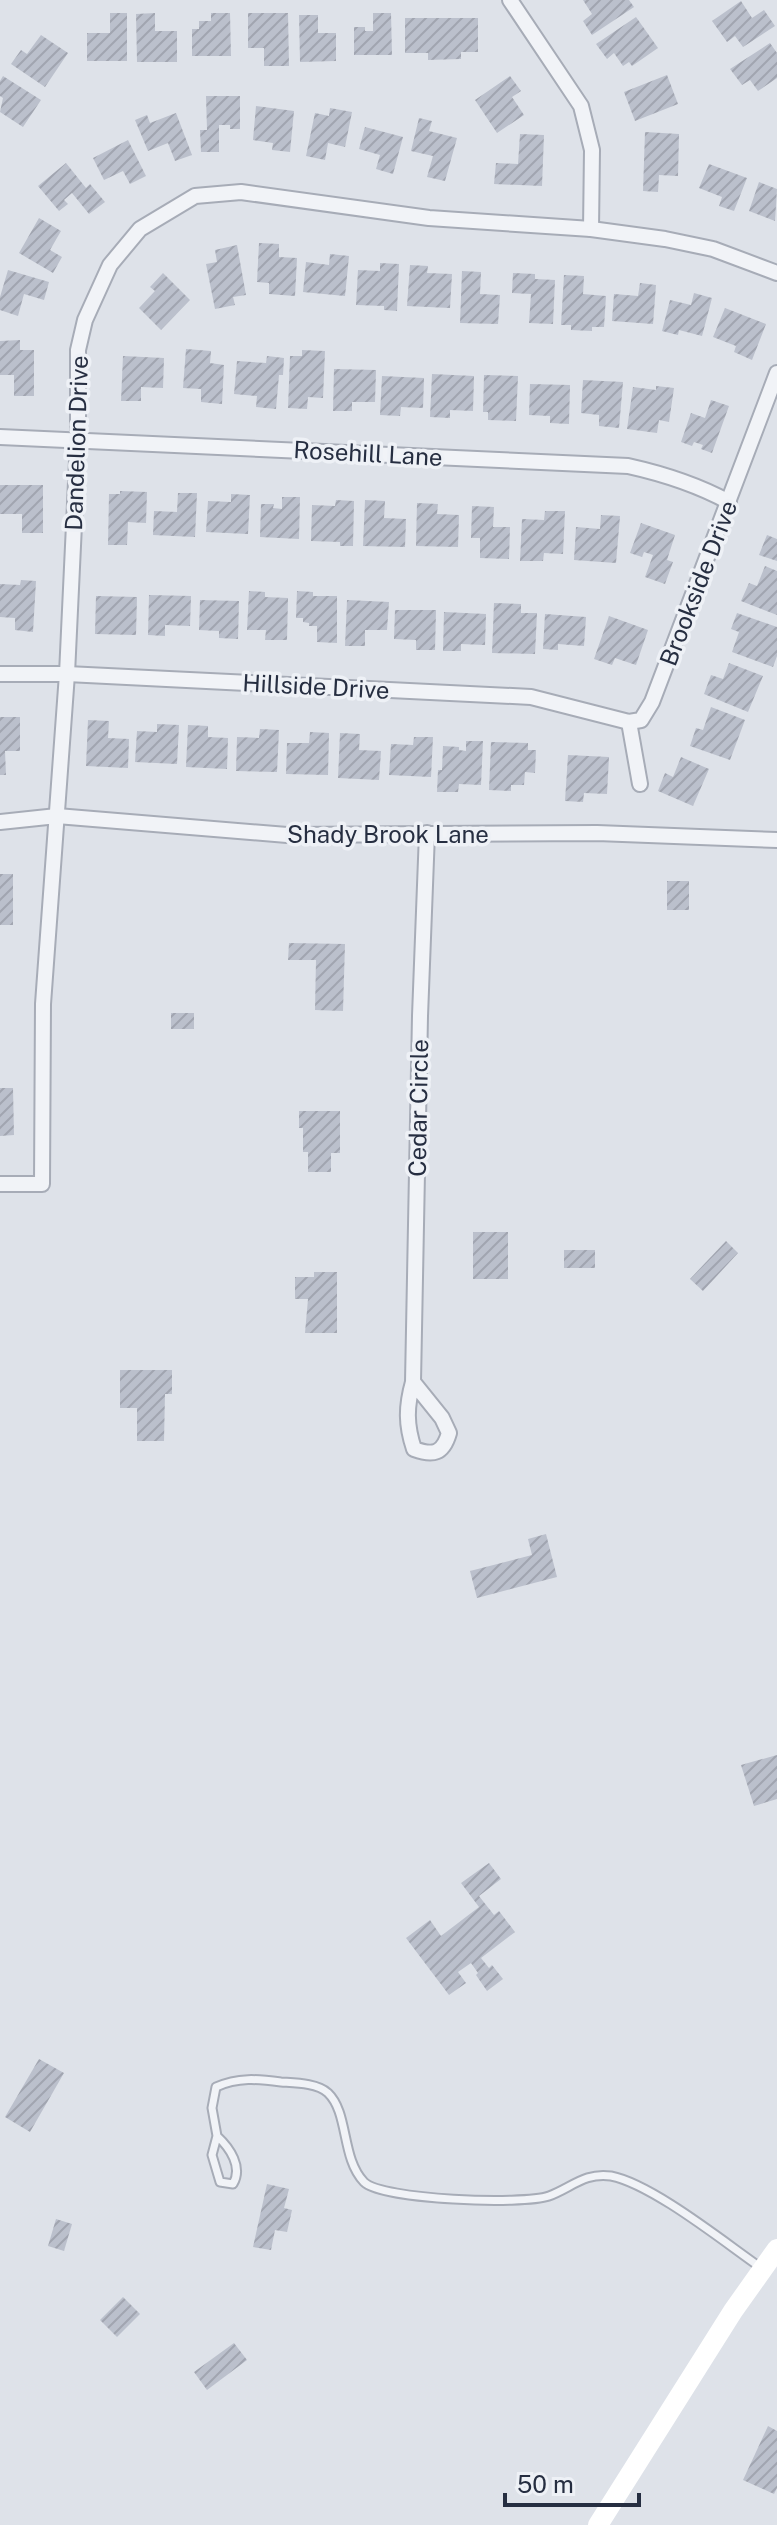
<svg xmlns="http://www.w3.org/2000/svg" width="777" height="2525" font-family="'Public Sans',sans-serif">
	<defs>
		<pattern id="building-hatch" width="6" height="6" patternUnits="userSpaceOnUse" patternTransform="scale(2)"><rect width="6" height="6" fill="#bbc0cc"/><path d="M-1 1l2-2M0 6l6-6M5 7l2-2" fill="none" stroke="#a1a5b0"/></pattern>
	</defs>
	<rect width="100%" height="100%" fill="#dee2e9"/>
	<g fill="url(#building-hatch)">
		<polygon points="583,0 629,0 634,7 592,35 583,21 592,14"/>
		<polygon points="741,1 752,18 764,10 775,26 743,47 735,36 727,42 712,21"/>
		<polygon points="110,13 127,13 127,61 87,61 87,33 110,33"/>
		<polygon points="155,13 155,31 177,31 177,62 137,62 136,14"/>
		<polygon points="211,13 230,13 231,56 192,56 192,29 199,29 199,21 211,21"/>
		<polygon points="248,13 288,13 289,66 264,66 264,48 248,48"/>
		<polygon points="373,13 391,13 392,55 354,55 354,27 365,27 365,31 373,31"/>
		<polygon points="299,15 318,15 318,33 336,33 336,61 300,62"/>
		<polygon points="636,17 658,48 632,66 629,62 623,66 614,53 607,59 596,44"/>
		<polygon points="405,18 478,18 478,52 461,52 461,59 428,60 428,53 405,53"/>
		<polygon points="41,35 68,53 45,87 11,64 21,50 27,54"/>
		<polygon points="770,43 777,53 777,78 758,91 750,80 742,85 730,69"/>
		<polygon points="667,75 678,104 635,121 624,92"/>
		<polygon points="3,76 41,100 23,127 0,112 3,98 0,96 0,81"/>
		<polygon points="510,76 521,91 512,97 524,115 497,133 475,100"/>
		<polygon points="206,96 240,96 240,129 230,129 230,125 219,125 219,152 201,152 200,130 207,130"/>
		<polygon points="256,106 294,111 290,152 272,150 273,143 253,140"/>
		<polygon points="330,108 352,112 345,147 328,143 325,160 306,156 315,113 329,116"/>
		<polygon points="176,113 192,155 175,161 168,143 148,151 135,120 147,115 150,123"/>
		<polygon points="419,118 432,121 429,131 457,138 445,181 427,177 433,156 411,151"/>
		<polygon points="365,127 403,137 393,174 376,169 380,155 359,149"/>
		<polygon points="645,132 679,134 678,176 659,175 658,192 643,191"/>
		<polygon points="520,134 544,135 542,186 494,184 496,163 518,164"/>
		<polygon points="128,140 146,176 130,184 123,171 104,180 93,158"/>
		<polygon points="66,163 86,188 90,184 105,202 89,214 72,193 64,200 68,204 59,211 38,186"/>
		<polygon points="709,164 747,178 734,211 719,206 722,197 699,188"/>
		<polygon points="759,182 777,189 775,221 749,211"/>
		<polygon points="39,218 61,231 50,250 62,257 53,273 19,253"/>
		<polygon points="259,243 279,244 279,257 297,258 295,296 269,294 269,283 257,282"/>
		<polygon points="237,245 246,295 233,297 235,305 215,309 206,264 217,262 215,250"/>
		<polygon points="330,254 349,256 345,296 303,292 306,262 329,265"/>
		<polygon points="380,263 399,264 397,311 384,310 384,306 356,305 358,270 380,271"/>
		<polygon points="410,265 428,266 427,273 452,274 450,308 407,306"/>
		<polygon points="8,270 49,282 44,300 24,294 18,316 0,310 0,297"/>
		<polygon points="462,271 481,272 480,294 500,295 498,324 460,323"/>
		<polygon points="163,273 190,300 161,330 139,308 155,291 150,287"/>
		<polygon points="513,273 535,274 535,279 555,280 553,324 529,323 531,294 512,293"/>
		<polygon points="564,275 584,276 583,294 606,296 604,327 592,327 592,331 571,330 571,325 561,325"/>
		<polygon points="640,283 656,285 653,324 612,321 614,294 638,296"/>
		<polygon points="694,293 712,298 702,336 679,330 678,335 662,331 670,300 691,305"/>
		<polygon points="725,308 766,324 752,360 734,352 736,346 713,337"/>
		<polygon points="20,340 20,350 34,350 34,396 14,396 14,375 0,375 0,341"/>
		<polygon points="186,349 211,351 210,363 224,365 222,404 201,402 201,389 183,388"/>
		<polygon points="302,350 325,351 323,398 308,397 307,409 288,408 290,356 302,356"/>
		<polygon points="123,356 164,358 163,388 141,387 141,401 121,401"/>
		<polygon points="267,356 284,358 283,375 279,375 276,409 256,407 257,396 234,394 237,361 266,363"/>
		<polygon points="334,369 376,370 375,402 352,402 352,411 333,411"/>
		<polygon points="432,374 474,376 473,411 450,410 450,418 430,417"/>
		<polygon points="484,375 518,376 516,421 488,420 488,412 483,412"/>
		<polygon points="382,376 424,378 423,408 401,407 400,416 380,415"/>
		<polygon points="583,380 623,382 619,428 599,426 599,415 581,413"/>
		<polygon points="530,384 570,385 569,424 550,423 550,416 529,415"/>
		<polygon points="656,386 674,388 669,422 659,420 657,433 627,429 633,387 656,390"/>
		<polygon points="711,400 729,406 712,453 701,449 703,445 694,442 692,446 681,442 691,413 705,418"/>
		<polygon points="0,485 43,485 43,533 22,533 22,514 0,514"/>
		<polygon points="120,491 147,492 146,523 128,522 127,545 108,545 109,494 120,494"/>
		<polygon points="178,493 197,493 195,537 153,535 154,511 177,512"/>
		<polygon points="231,494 250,495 248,534 206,532 208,501 231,502"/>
		<polygon points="282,497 300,497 299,539 260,537 261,504 274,504 273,508 282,509"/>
		<polygon points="336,500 354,501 353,546 340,546 340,542 311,541 312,505 335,506"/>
		<polygon points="365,500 385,501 384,518 406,519 405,547 363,546"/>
		<polygon points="417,503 438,504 437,514 459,515 458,547 416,546"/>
		<polygon points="472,506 494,507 493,527 510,527 509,559 480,558 480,538 471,538"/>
		<polygon points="545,511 565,511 563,554 544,553 543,561 520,561 522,519 544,520"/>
		<polygon points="601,515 620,516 616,563 574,560 576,527 600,529"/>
		<polygon points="641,523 675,535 667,560 673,562 665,584 645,577 653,555 644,552 642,557 630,553"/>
		<polygon points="767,535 777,539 777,561 759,555"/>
		<polygon points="765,566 777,571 777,615 741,601 749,583 757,586"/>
		<polygon points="21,580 36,581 33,632 15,630 15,618 0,617 0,584 20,585"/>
		<polygon points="249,591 265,592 265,597 288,598 287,640 265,640 266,630 247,630"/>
		<polygon points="297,591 313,592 313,596 337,596 337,643 317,642 317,626 309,626 309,623 303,622 303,618 296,618"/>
		<polygon points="149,595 191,596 190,626 165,625 165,636 148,635"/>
		<polygon points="96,596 137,597 136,635 95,634"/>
		<polygon points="200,600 239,601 238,639 219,638 219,631 199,630"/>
		<polygon points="347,600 389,602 387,630 365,630 365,646 345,646"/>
		<polygon points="494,603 521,604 521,613 537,613 535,654 492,653"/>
		<polygon points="395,610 436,610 435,650 416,650 416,640 394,639"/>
		<polygon points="444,612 486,614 485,645 461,644 461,651 443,651"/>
		<polygon points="737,613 777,627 777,656 773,667 732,652 739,632 731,629"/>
		<polygon points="545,614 586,617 584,646 558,644 558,650 543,649"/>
		<polygon points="609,616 648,630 636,665 615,658 612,665 594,659"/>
		<polygon points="729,663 763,676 748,712 704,694 711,675 723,679"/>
		<polygon points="711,707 745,720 730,760 690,746 696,728 703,730"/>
		<polygon points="0,717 20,717 20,751 5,751 6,775 0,775"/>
		<polygon points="88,720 109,721 108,738 129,739 128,768 86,766"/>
		<polygon points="157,724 179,725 177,764 135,762 137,731 157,732"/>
		<polygon points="188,725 208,726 208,737 228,738 227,769 186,767"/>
		<polygon points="260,729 279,730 277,772 236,771 237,737 259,738"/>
		<polygon points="310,732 329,733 328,775 286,774 287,743 309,743"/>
		<polygon points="340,733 360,734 359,750 381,751 379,780 338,778"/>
		<polygon points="414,737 433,737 431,777 389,775 391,744 413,745"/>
		<polygon points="466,741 483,741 481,785 459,784 458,792 437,792 438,770 442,770 443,746 459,747 459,750 466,751"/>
		<polygon points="491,742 528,743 528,750 536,750 535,773 525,772 524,785 511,785 511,791 489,790"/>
		<polygon points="568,755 609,757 607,794 584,793 583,802 565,801"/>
		<polygon points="681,757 709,769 693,806 658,791 665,773 673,777"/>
		<rect x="0" y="874" width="13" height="51"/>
		<rect x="667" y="881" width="22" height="29"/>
		<polygon points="289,943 345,944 343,1011 315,1010 316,960 288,960"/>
		<rect x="171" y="1013" width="23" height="16"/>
		<polygon points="0,1088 13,1088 14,1135 0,1136"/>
		<polygon points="299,1111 340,1111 340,1153 331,1153 331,1172 308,1172 308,1152 303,1152 303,1128 299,1128"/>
		<rect x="473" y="1232" width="35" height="47"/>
		<polygon points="726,1241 738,1253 703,1291 690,1279"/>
		<rect x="564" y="1250" width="31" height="18"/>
		<polygon points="314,1272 337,1272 337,1333 305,1333 308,1299 295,1299 295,1277 314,1277"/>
		<polygon points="120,1370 172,1370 172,1394 165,1394 164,1441 137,1441 137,1408 120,1408"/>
		<polygon points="546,1534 557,1577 477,1598 470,1571 532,1555 528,1539"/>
		<polygon points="777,1755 777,1799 754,1806 741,1765"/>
		<polygon points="489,1863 501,1879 479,1896 494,1915 499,1911 515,1932 481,1958 489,1968 492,1965 503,1979 487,1991 476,1975 478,1973 471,1963 458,1972 466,1983 449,1995 406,1938 430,1920 441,1936 479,1907 461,1883"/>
		<polygon points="39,2059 64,2073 30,2132 5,2117"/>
		<polygon points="267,2184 289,2189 284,2208 292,2210 287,2232 275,2230 271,2250 253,2247"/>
		<polygon points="56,2219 72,2224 64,2251 48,2246"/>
		<polygon points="123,2297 140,2314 117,2337 100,2320"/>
		<polygon points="234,2343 247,2360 207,2390 194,2372"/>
		<polygon points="768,2426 777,2431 777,2488 774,2494 743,2480"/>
	</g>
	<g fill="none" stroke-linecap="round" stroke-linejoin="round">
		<g stroke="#a7acb7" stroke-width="11">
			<path id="lane" d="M217,2136C230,2148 243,2167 233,2184L220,2182L212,2155L217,2136L212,2108L216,2087C238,2077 258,2079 281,2082C295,2083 317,2083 328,2093C349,2113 341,2158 364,2182C382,2200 523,2205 549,2196C571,2188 585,2172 611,2176C652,2184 724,2242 760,2267"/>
		</g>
		<g stroke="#a7acb7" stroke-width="18">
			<g id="street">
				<polyline points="510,0 581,106 592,150 591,229"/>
				<path d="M0,437L628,466C664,474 696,484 729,502"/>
				<polyline points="0,674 67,674 531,697 629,722 641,720 652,702 777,373"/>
				<polyline points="629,722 640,784"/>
				<polyline points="0,822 57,816 287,835 597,833 777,840"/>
				<polyline points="0,1184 42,1184 43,1004 67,674 78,439 78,350 85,320 110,265 140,229 195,196 241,192 429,218 591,229 665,239 713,249 777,273"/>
				<path d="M413,1382L442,1418L449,1433C443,1454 433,1456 414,1449C406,1425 406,1407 413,1382L420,1016L427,833"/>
			</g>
		</g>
		<use href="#lane" stroke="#f1f3f7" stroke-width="7"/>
		<use href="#street" stroke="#f1f3f7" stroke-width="14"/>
		<polyline stroke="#fff" stroke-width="20" points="598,2525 733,2311 777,2249"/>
	</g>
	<g text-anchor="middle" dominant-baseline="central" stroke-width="7" stroke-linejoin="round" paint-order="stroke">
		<g font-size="24" fill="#262e41" stroke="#eef1f6">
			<text transform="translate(76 443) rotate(-88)">Dandelion Drive</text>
			<text transform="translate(368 453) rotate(3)">Rosehill Lane</text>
			<text transform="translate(698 583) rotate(-69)">Brookside Drive</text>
			<text transform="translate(316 686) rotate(3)">Hillside Drive</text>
			<text x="388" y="834">Shady Brook Lane</text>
			<text transform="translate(418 1108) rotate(-89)">Cedar Circle</text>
		</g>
	</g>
	<path d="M505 2493v12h134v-12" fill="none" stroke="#262e41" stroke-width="4"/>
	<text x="517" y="2493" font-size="24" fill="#262e41" stroke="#eef1f6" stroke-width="6" paint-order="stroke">50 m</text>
</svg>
